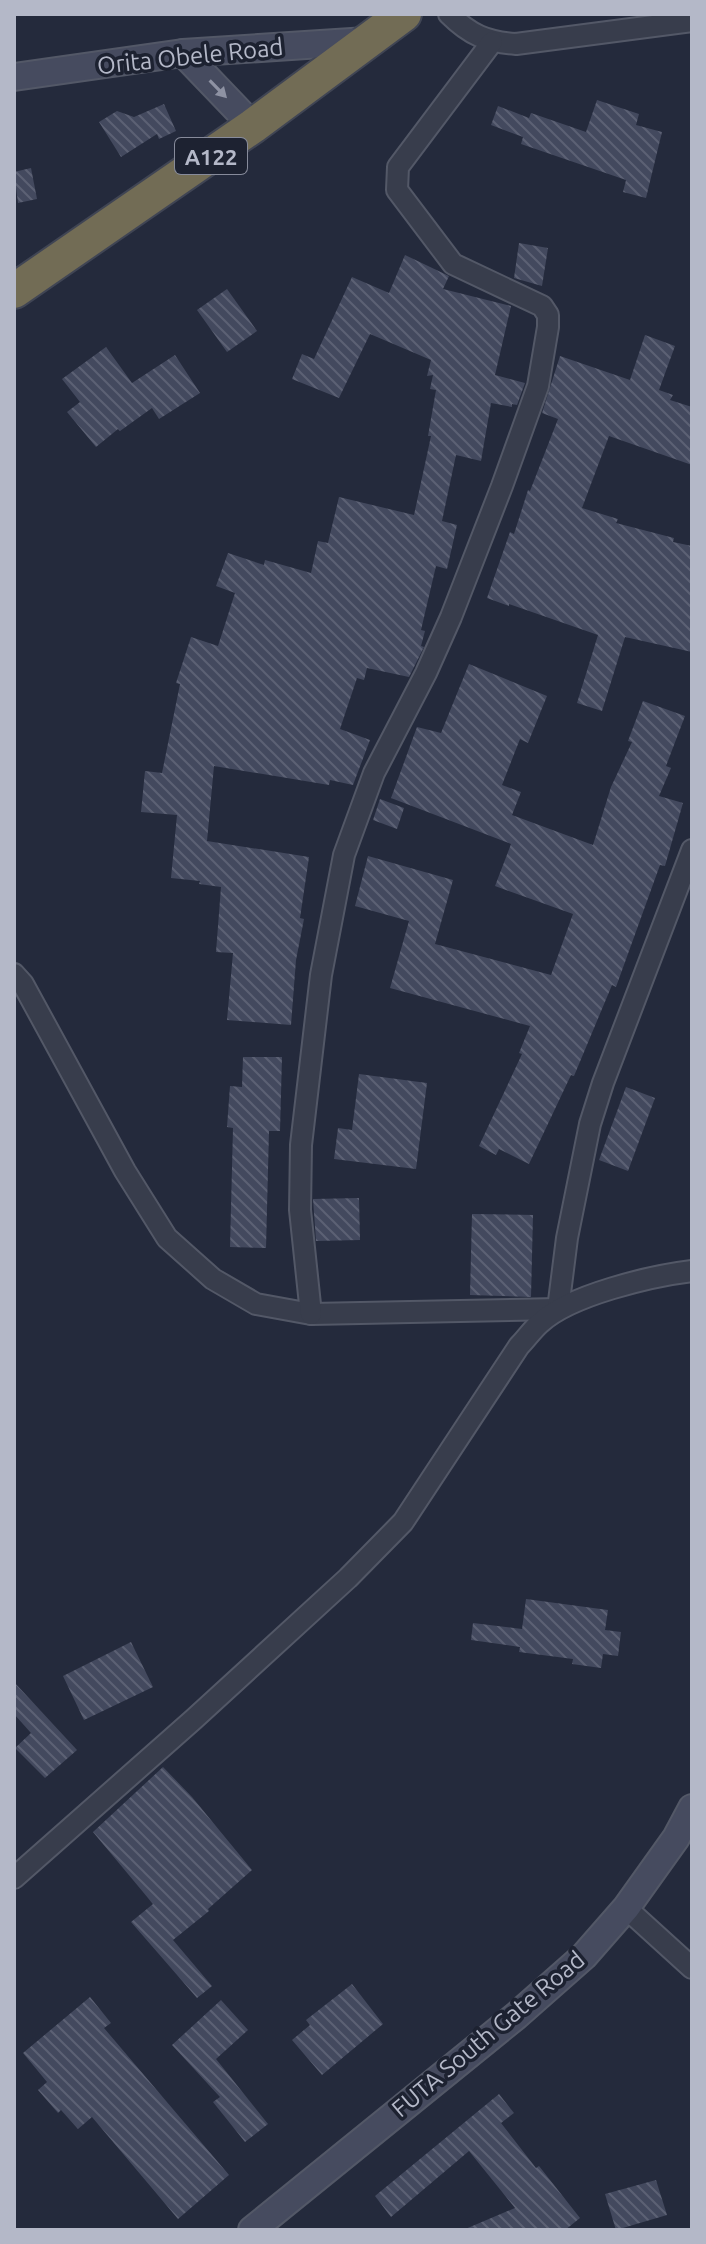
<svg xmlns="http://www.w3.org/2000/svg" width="706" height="2244" font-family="Ubuntu,sans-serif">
	<defs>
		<pattern id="building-back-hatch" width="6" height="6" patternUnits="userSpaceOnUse" patternTransform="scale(2)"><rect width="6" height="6" fill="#43495e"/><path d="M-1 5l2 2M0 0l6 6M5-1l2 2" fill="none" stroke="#5c6174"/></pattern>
	</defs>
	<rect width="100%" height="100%" fill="#242a3c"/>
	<g fill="url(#building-back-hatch)">
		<polygon points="597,100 639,114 636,125 662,132 646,198 623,192 626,180 521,144 523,137 491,125 498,106 529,118 531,113 586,132"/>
		<polygon points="164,104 176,131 159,139 157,134 121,157 99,122 117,111 134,117"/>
		<polygon points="31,168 37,199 18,203 14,172"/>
		<polygon points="519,243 548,248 542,286 514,278"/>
		<polygon points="405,255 449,276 443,289 511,306 495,375 525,383 517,405 512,404 512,407 491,403 481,461 456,455 442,521 457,525 447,569 436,566 421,630 425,631 421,646 424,647 409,677 367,668 364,680 357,678 340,729 370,740 353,785 330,780 329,785 214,766 207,841 309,857 300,918 304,919 296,960 291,1025 227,1020 233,953 216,952 221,887 199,884 200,881 171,878 177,815 141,812 145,771 162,773 180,684 176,683 191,637 218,646 235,593 216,586 228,553 264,565 265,560 311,573 318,541 328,543 339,497 414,515 431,436 428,436 436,390 430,389 433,375 427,376 431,360 370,334 339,398 292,379 302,354 314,359 352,277 389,293"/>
		<polygon points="227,289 257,331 227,352 197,310"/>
		<polygon points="645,335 675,346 659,390 673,395 670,400 692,407 692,465 609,436 582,508 618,519 616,523 674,538 673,542 692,546 692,652 625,637 602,711 577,703 598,635 509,604 509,606 487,598 510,532 514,534 528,490 530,491 558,419 542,413 560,356 630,380"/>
		<polygon points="106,347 132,383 175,355 200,393 159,419 152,408 120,431 118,429 96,447 67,412 80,402 62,379"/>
		<polygon points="469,664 547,696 528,743 520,739 502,785 521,792 512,815 593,845 611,787 632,742 628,741 643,701 685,716 666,766 671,768 659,796 683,803 665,866 660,865 616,987 612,985 574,1076 571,1075 529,1164 499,1149 496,1155 479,1146 522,1054 519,1053 530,1026 390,988 409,921 355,906 368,856 453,880 435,944 551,975 573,914 495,886 511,844 391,798 417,727 441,733"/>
		<polygon points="380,799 404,808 397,829 373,820"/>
		<polygon points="243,1057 282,1057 280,1131 269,1131 266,1248 230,1247 233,1128 227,1127 230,1086 242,1087"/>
		<polygon points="359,1074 427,1083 416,1169 334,1159 338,1128 352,1130"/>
		<polygon points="626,1087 655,1098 628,1171 599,1160"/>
		<polygon points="359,1198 360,1240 316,1241 313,1199"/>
		<polygon points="472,1214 533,1215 531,1297 470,1295"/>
		<polygon points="526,1599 608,1610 605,1630 621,1632 618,1656 603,1654 601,1668 572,1664 573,1659 519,1652 520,1647 471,1640 473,1623 522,1629"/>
		<polygon points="131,1642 153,1687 84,1720 63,1676"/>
		<polygon points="14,1682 77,1750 45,1778 15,1748 31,1733 14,1714"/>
		<polygon points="163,1767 192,1797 252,1870 208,1909 209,1911 173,1940 212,1986 197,1998 131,1922 153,1904 93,1832"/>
		<polygon points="352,1984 383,2024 322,2075 292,2040 310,2025 306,2020"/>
		<polygon points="90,1997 111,2023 104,2028 229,2175 178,2219 92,2117 78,2129 61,2110 58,2113 38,2090 47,2082 23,2053"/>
		<polygon points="221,2000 248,2030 216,2059 268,2124 245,2142 213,2102 220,2097 172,2045"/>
		<polygon points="499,2094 514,2113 501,2123 536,2168 539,2166 580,2218 565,2230 463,2230 515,2208 469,2151 391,2217 375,2196"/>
		<polygon points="656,2180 667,2215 616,2230 605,2194"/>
	</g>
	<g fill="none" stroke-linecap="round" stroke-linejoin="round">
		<g stroke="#535867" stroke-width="24">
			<g id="street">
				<path d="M449,14C470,35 487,42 516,44L692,21"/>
				<polyline points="14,974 23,984 125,1171 167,1238 213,1279 256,1304 311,1314 558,1309"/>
				<polyline points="558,1309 567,1238 590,1124 603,1083 692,850"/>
				<polyline points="311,1314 300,1210 301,1145 321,975 344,855 374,773 426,673 451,617 502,486 538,386 548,327 548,315 542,306 453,264 397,190 398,167 492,42"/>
				<path d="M14,1878L194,1719L348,1578L403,1522L519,1346C526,1339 532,1330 540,1323C570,1295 651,1276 692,1271"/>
				<polyline points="626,1908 692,1968"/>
			</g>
		</g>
		<g stroke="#535867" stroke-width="30">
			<g id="secondary">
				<polyline points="183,53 253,126"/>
				<polyline points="14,77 183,53 367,41"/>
				<polyline points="252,2230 516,2016 584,1956 626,1908 676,1838 692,1808"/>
			</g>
		</g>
		<g stroke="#404554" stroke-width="38">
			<polyline id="highway" points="14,291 253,126 404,14"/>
		</g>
		<use href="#street" stroke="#383d4c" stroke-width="20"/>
		<use href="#secondary" stroke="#464b5f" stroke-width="26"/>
		<use href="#highway" stroke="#726c55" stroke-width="34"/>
	</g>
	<defs><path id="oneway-solid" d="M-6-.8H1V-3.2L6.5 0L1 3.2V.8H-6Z" transform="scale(2)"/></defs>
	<use fill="#8e92a3" href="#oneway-solid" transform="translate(218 89) rotate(46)"/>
	<g text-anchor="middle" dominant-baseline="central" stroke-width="7" stroke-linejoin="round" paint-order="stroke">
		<rect fill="#1d2231" stroke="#878b9b" stroke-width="2" x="175" y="138" width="72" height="36" rx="6"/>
		<g font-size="22" font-weight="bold" fill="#b4b8c8">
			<text x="211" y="156">A122</text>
		</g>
		<g font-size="24" fill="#b4b8c8" stroke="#1d2231">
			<text transform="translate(190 56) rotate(-6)">Orita Obele Road</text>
			<text transform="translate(488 2034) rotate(-40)">FUTA South Gate Road</text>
		</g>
	</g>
	<rect width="706" height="2244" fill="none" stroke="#b4b8c8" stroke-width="32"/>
</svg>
